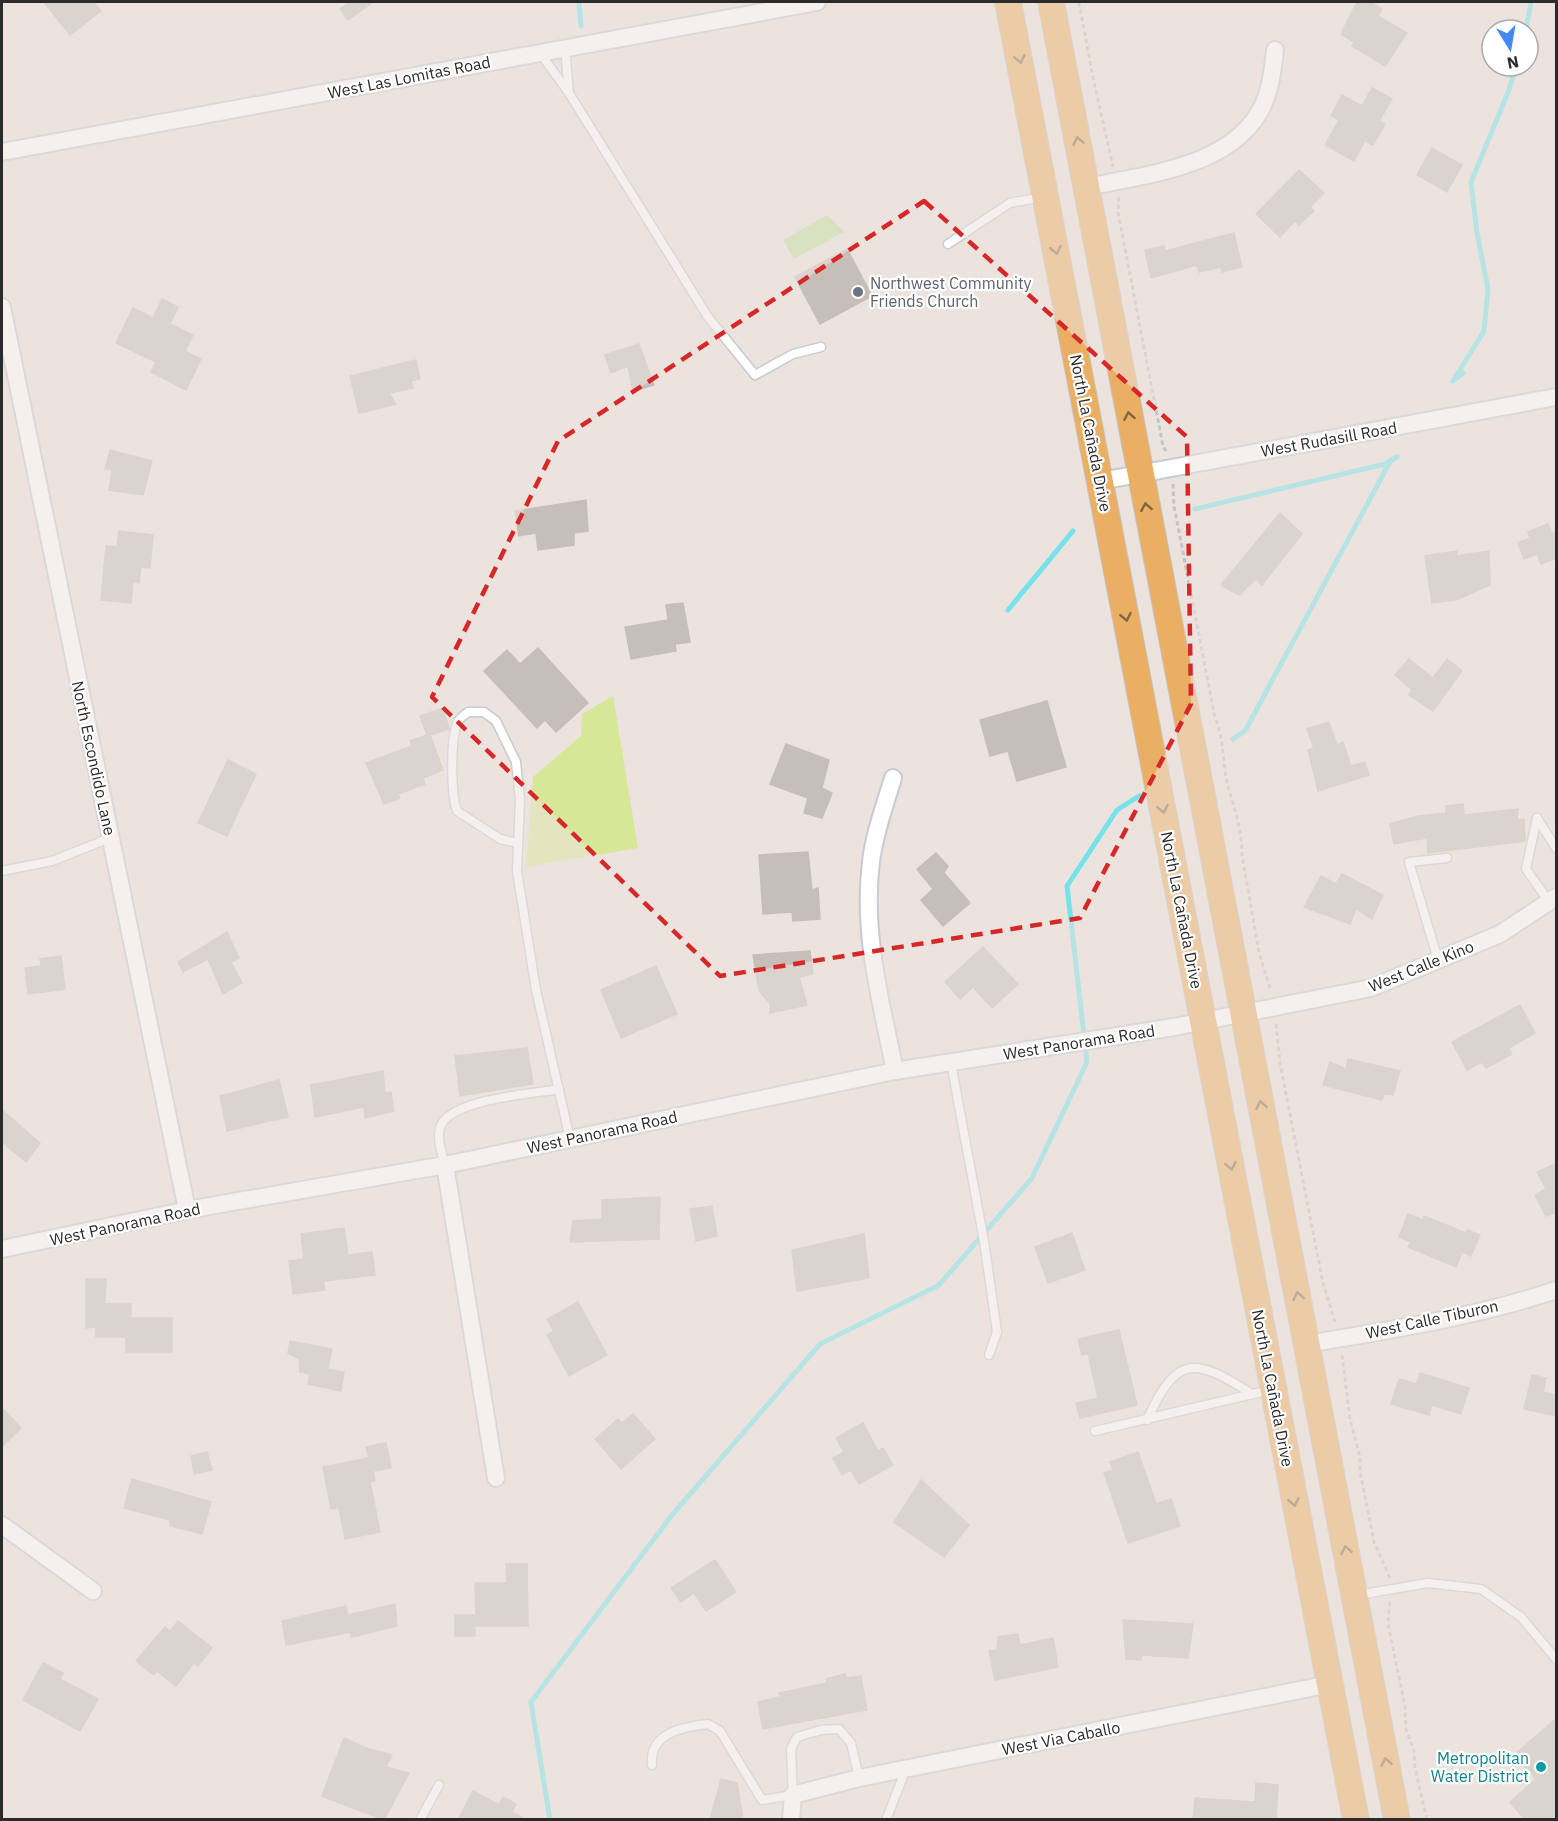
<svg xmlns="http://www.w3.org/2000/svg" width="1558" height="1821" font-family="'IBM Plex Sans',sans-serif">
	<rect width="100%" height="100%" fill="#ece3de"/>
	<polygon fill="#c2e09c" points="827,215 844,232 794,259 783,240"/>
	<polygon fill="#d6e798" points="613,696 638,848 526,867 533,777 581,736 582,714"/>
	<g fill="none" stroke-linecap="round" stroke-linejoin="round">
		<g stroke="#75e3ea" stroke-width="5">
			<polyline points="579,2 581,26"/>
			<polyline points="1526,30 1531,2"/>
			<polyline points="1463,373 1453,381 1484,331 1488,289 1477,233 1471,182 1509,90 1516,66"/>
			<polyline points="1195,509 1385,464 1397,457"/>
			<polyline points="1008,610 1073,531"/>
			<polyline points="1233,739 1245,731 1391,460"/>
			<polyline points="550,1820 531,1702 672,1515 820,1344 939,1285 1032,1178 1087,1062 1067,886 1117,810 1139,796"/>
		</g>
	</g>
	<g fill="#c5beb9" stroke="#c7beb7" stroke-width="1.5">
		<polygon points="44,2 93,2 101,11 70,35"/>
		<polygon points="350,2 373,2 348,20 340,9"/>
		<polygon points="1357,2 1370,2 1382,9 1378,16 1407,33 1385,66 1352,46 1354,42 1341,34"/>
		<polygon points="1372,88 1392,99 1379,121 1385,124 1373,145 1365,141 1354,161 1325,145 1339,120 1331,116 1342,95 1362,106"/>
		<polygon points="1432,148 1462,165 1447,192 1417,175"/>
		<polygon points="1299,170 1324,193 1310,207 1314,211 1299,225 1295,221 1280,237 1256,214"/>
		<polygon points="1234,233 1242,267 1222,272 1221,267 1199,272 1197,265 1151,278 1145,250 1164,246 1165,251"/>
		<polygon points="847,249 872,296 820,324 795,277"/>
		<polygon points="162,299 178,307 170,324 193,335 185,351 201,359 186,390 151,372 156,362 116,343 133,308 153,318"/>
		<polygon points="639,344 654,385 633,391 628,366 611,373 605,355"/>
		<polygon points="416,360 420,379 411,381 413,388 389,393 396,404 359,413 350,376"/>
		<polygon points="110,450 152,461 143,495 109,490 112,470 105,469"/>
		<polygon points="586,500 588,531 574,533 574,545 538,550 536,533 519,536 515,511"/>
		<polygon points="1280,513 1302,534 1262,585 1256,579 1239,595 1221,585"/>
		<polygon points="1548,524 1552,533 1557,531 1557,558 1541,564 1537,554 1524,559 1518,543 1530,538 1528,532"/>
		<polygon points="119,531 153,535 150,568 141,567 139,583 133,582 131,603 101,600 106,546 117,547"/>
		<polygon points="1457,551 1456,556 1489,551 1490,585 1456,600 1432,603 1425,556"/>
		<polygon points="683,603 690,642 675,644 676,651 631,659 625,627 668,620 666,605"/>
		<polygon points="538,648 588,703 556,732 545,720 537,728 484,671 507,650 520,664"/>
		<polygon points="1409,659 1433,678 1447,659 1462,671 1433,711 1409,695 1412,690 1395,675"/>
		<polygon points="1047,701 1066,767 1017,781 1008,751 990,756 980,720"/>
		<polygon points="443,708 449,729 430,735 443,770 423,778 425,784 398,794 400,798 384,804 366,763 412,746 410,741 427,735 420,716"/>
		<polygon points="1329,722 1337,745 1343,742 1351,766 1365,762 1369,775 1318,791 1308,750 1314,748 1307,729"/>
		<polygon points="786,744 829,760 822,788 832,793 822,818 804,813 808,798 770,784"/>
		<polygon points="228,760 256,774 227,836 198,823"/>
		<polygon points="1463,804 1464,815 1518,809 1517,820 1524,819 1525,841 1428,853 1427,838 1394,844 1390,824 1418,816 1446,813 1446,806"/>
		<polygon points="808,852 812,890 818,888 820,919 793,921 792,912 763,914 759,855"/>
		<polygon points="936,853 948,866 944,873 970,903 943,926 921,900 933,889 917,869"/>
		<polygon points="1342,874 1383,895 1372,919 1356,909 1350,924 1304,907 1321,876 1336,884"/>
		<polygon points="227,932 239,958 231,962 242,983 223,994 208,959 183,972 178,962"/>
		<polygon points="983,947 1018,984 992,1008 973,987 960,999 945,982"/>
		<polygon points="810,951 813,974 799,977 807,1005 770,1013 770,1003 759,991 753,955"/>
		<polygon points="61,956 65,989 28,994 25,968 41,966 40,959"/>
		<polygon points="656,966 677,1014 621,1038 601,990"/>
		<polygon points="1520,1005 1535,1033 1509,1048 1512,1054 1486,1068 1482,1062 1467,1070 1452,1042"/>
		<polygon points="527,1048 533,1084 460,1096 455,1056"/>
		<polygon points="1348,1059 1400,1071 1393,1095 1384,1094 1382,1100 1323,1085 1330,1062 1346,1069"/>
		<polygon points="383,1071 385,1093 391,1092 394,1111 365,1118 364,1107 315,1117 311,1085"/>
		<polygon points="279,1080 288,1117 227,1131 220,1096"/>
		<polygon points="2,1110 40,1143 26,1162 2,1142"/>
		<polygon points="1557,1163 1557,1212 1546,1216 1535,1195 1546,1189 1537,1172"/>
		<polygon points="660,1197 659,1239 570,1242 573,1221 602,1219 602,1200"/>
		<polygon points="712,1206 717,1236 696,1241 690,1209"/>
		<polygon points="1408,1214 1423,1220 1424,1216 1466,1233 1467,1230 1480,1235 1471,1256 1462,1252 1456,1267 1408,1247 1411,1242 1399,1237"/>
		<polygon points="344,1228 348,1255 372,1252 375,1275 323,1281 325,1290 293,1294 289,1261 304,1259 301,1234"/>
		<polygon points="1072,1233 1085,1270 1048,1283 1035,1247"/>
		<polygon points="864,1234 869,1278 797,1291 792,1250"/>
		<polygon points="86,1279 106,1279 105,1304 131,1304 131,1318 172,1318 172,1352 126,1352 126,1337 96,1337 96,1327 86,1328"/>
		<polygon points="578,1302 607,1355 569,1376 547,1335 554,1331 547,1319"/>
		<polygon points="1119,1330 1137,1405 1080,1418 1076,1403 1098,1398 1088,1353 1082,1355 1078,1339"/>
		<polygon points="290,1341 332,1349 328,1369 344,1372 341,1391 308,1384 310,1374 300,1372 299,1359 288,1353"/>
		<polygon points="1420,1373 1469,1388 1461,1414 1432,1405 1429,1415 1391,1404 1399,1379 1417,1384"/>
		<polygon points="1532,1375 1546,1378 1543,1392 1557,1395 1557,1416 1524,1409"/>
		<polygon points="2,1408 21,1428 2,1447"/>
		<polygon points="633,1414 655,1439 621,1469 595,1439 618,1419 622,1423"/>
		<polygon points="863,1423 878,1451 883,1448 893,1465 859,1484 851,1470 842,1475 833,1458 844,1452 836,1438"/>
		<polygon points="386,1443 391,1468 373,1471 375,1481 370,1482 380,1532 345,1539 339,1508 331,1509 323,1467 369,1458 366,1447"/>
		<polygon points="207,1452 212,1470 194,1474 191,1456"/>
		<polygon points="1138,1452 1156,1504 1171,1499 1180,1526 1128,1543 1104,1473 1113,1470 1110,1462"/>
		<polygon points="132,1479 211,1502 202,1534 170,1526 170,1520 124,1508"/>
		<polygon points="921,1480 969,1525 944,1557 894,1522"/>
		<polygon points="715,1560 736,1592 706,1611 694,1593 681,1602 671,1588"/>
		<polygon points="506,1564 527,1564 528,1626 476,1626 475,1583 507,1583"/>
		<polygon points="395,1604 397,1626 351,1637 351,1632 286,1645 282,1621 346,1606 348,1615"/>
		<rect x="455" y="1615" width="20" height="21"/>
		<polygon points="1123,1620 1193,1624 1188,1658 1142,1655 1141,1660 1126,1659"/>
		<polygon points="178,1621 212,1648 198,1666 194,1663 176,1686 157,1671 154,1675 136,1661 165,1627 170,1631"/>
		<polygon points="1018,1634 1020,1645 1053,1638 1058,1667 995,1680 989,1651 997,1650 998,1637"/>
		<polygon points="43,1663 63,1673 60,1679 98,1699 80,1731 23,1700"/>
		<polygon points="845,1674 846,1678 861,1676 867,1710 763,1729 758,1702 780,1697 779,1693 827,1683 826,1679"/>
		<polygon points="1557,1718 1557,1820 1525,1820 1510,1802 1536,1779 1514,1755"/>
		<polygon points="344,1738 363,1747 392,1755 386,1767 409,1773 384,1820 322,1796"/>
		<polygon points="721,1779 737,1783 743,1820 710,1820"/>
		<polygon points="1256,1783 1278,1785 1276,1820 1193,1820 1195,1798 1255,1802"/>
		<polygon points="473,1791 499,1805 503,1797 516,1804 512,1812 527,1820 458,1820"/>
	</g>
	<g fill="none" stroke-linecap="round" stroke-linejoin="round">
		<g stroke="#c6cbd4" stroke-width="11">
			<g id="lane">
				<polyline points="565,48 569,93"/>
				<polyline points="540,53 569,93 708,317 755,375 793,354 821,347"/>
				<polyline points="948,244 1010,203 1043,197"/>
				<polyline points="1537,818 1526,869 1549,902"/>
				<polyline points="1537,818 1556,848"/>
				<path d="M518,843L500,839L457,811C451,795 450,737 458,722C459,718 465,715 468,712H484L496,721L516,762L520,800L517,871L536,990L570,1139"/>
				<polyline points="2,871 52,861 110,838"/>
				<polyline points="1438,960 1409,862 1447,858"/>
				<polyline points="951,1063 984,1241 997,1332 989,1355"/>
				<path d="M445,1165C442,1154 437,1140 440,1128C448,1099 532,1094 559,1089"/>
				<path d="M1147,1420C1177,1354 1194,1357 1252,1394"/>
				<polyline points="1095,1431 1270,1390"/>
				<polyline points="1358,1595 1428,1583 1481,1589 1521,1617 1556,1659"/>
				<path d="M652,1765C649,1733 682,1727 708,1724L720,1731L762,1800L793,1795L791,1749L797,1737L821,1730L839,1729L851,1743L859,1778"/>
				<polyline points="420,1820 439,1785"/>
				<polyline points="886,1820 906,1769"/>
			</g>
		</g>
		<g stroke="#c6cbd4" stroke-width="20">
			<g id="street">
				<polyline points="2,152 817,2"/>
				<path d="M1087,187C1147,174 1236,167 1264,103C1271,86 1273,68 1275,50"/>
				<polyline points="2,307 187,1210"/>
				<polyline points="1101,481 1556,397"/>
				<path d="M893,778C885,805 874,834 871,862C862,933 881,1002 895,1071"/>
				<polyline points="445,1165 496,1478"/>
				<polyline points="2,1249 187,1210 445,1165 895,1071 1174,1027 1371,988 1500,934 1556,897"/>
				<path d="M1307,1344C1390,1330 1476,1317 1556,1290"/>
				<polyline points="2,1525 93,1591"/>
				<polyline points="791,1820 793,1795 859,1778 1330,1684"/>
			</g>
		</g>
		<g stroke="#c4c4c4" stroke-width="28">
			<g id="primary">
				<polyline points="1008,2 1356,1820"/>
				<polyline points="1051,2 1397,1820"/>
			</g>
		</g>
		<g stroke="#c4c4c4" stroke-width="3" stroke-dasharray="4.5 3" stroke-linecap="butt">
			<polyline points="1079,2 1092,73 1113,167"/>
			<polyline points="1119,197 1118,212 1163,446 1166,451"/>
			<path d="M1173,484L1174,506L1215,718C1225,739 1222,765 1228,787C1235,809 1242,832 1242,855L1259,953L1271,991"/>
			<polyline points="1276,1024 1280,1063 1323,1283 1335,1322"/>
			<polyline points="1342,1355 1350,1419 1360,1457 1360,1472 1369,1516 1374,1542 1390,1578"/>
			<polyline points="1390,1602 1388,1624 1405,1706 1406,1729 1414,1751 1415,1768 1427,1820"/>
		</g>
		<use href="#lane" stroke="#fff" stroke-width="8"/>
		<use href="#street" stroke="#fff" stroke-width="16"/>
		<use href="#primary" stroke="#ebaf64" stroke-width="26"/>
	</g>
	<defs><path id="oneway-chevron" d="M-2-3.5L2.5 0L-2 3.5" fill="none" stroke-width="1.6" stroke-linecap="round" stroke-linejoin="round" transform="scale(1.5)"/></defs>
	<g stroke="#816645">
		<use href="#oneway-chevron" transform="translate(1020 59) rotate(79)"/>
		<use href="#oneway-chevron" transform="translate(1078 141) rotate(-101)"/>
		<use href="#oneway-chevron" transform="translate(1056 250) rotate(79)"/>
		<use href="#oneway-chevron" transform="translate(1129 416) rotate(-100)"/>
		<use href="#oneway-chevron" transform="translate(1146 507) rotate(-100)"/>
		<use href="#oneway-chevron" transform="translate(1126 617) rotate(79)"/>
		<use href="#oneway-chevron" transform="translate(1163 809) rotate(79)"/>
		<use href="#oneway-chevron" transform="translate(1261 1105) rotate(-101)"/>
		<use href="#oneway-chevron" transform="translate(1231 1166) rotate(79)"/>
		<use href="#oneway-chevron" transform="translate(1298 1296) rotate(-101)"/>
		<use href="#oneway-chevron" transform="translate(1294 1502) rotate(79)"/>
		<use href="#oneway-chevron" transform="translate(1346 1550) rotate(-101)"/>
		<use href="#oneway-chevron" transform="translate(1386 1762) rotate(-101)"/>
	</g>
	<path d="M0 0H1558V1821H0ZM924,201L1187,437L1191,704L1080,918L720,976L432,697L558,441Z" fill="#ece3de" fill-opacity=".55" fill-rule="evenodd"/>
	<path fill="none" stroke="#d62828" stroke-width="4.5" stroke-dasharray="12 8" stroke-linejoin="round" d="M924,201L1187,437L1191,704L1080,918L720,976L432,697L558,441Z"/>
	<circle fill="#6b7280" stroke="#fff" stroke-width="2" cx="858" cy="292" r="6"/>
	<circle fill="#0f9aa8" stroke="#fff" stroke-width="2" cx="1541" cy="1767" r="6"/>
	<g text-anchor="middle" dominant-baseline="central" stroke-width="4.5" stroke-linejoin="round" paint-order="stroke">
		<g font-size="16" fill="#2b2b2b" stroke="#fff">
			<text transform="translate(409 77) rotate(-11)">West Las Lomitas Road</text>
			<text transform="translate(1091 433) rotate(79)">North La Cañada Drive</text>
			<text transform="translate(1329 439) rotate(-10)">West Rudasill Road</text>
			<text transform="translate(94 758) rotate(78)">North Escondido Lane</text>
			<text transform="translate(1182 910) rotate(79)">North La Cañada Drive</text>
			<text transform="translate(1421 966) rotate(-22)">West Calle Kino</text>
			<text transform="translate(1079 1042) rotate(-9)">West Panorama Road</text>
			<text transform="translate(602 1132) rotate(-12)">West Panorama Road</text>
			<text transform="translate(125 1224) rotate(-12)">West Panorama Road</text>
			<text transform="translate(1432 1319) rotate(-12)">West Calle Tiburon</text>
			<text transform="translate(1273 1388) rotate(79)">North La Cañada Drive</text>
			<text transform="translate(1061 1738) rotate(-11)">West Via Caballo</text>
		</g>
		<g font-size="16" fill="#5b616d" stroke="#fff" text-anchor="start">
			<text x="870" y="283">Northwest Community<tspan x="870" dy="18">Friends Church</tspan></text>
		</g>
		<g font-size="16" fill="#0d838f" stroke="#fff" text-anchor="end">
			<text x="1529" y="1758">Metropolitan<tspan x="1529" dy="18">Water District</tspan></text>
		</g>
	</g>
	<rect width="1558" height="1821" fill="none" stroke="#2b2b2b" stroke-width="6"/>
	<g transform="translate(1510 48) rotate(169)"><circle r="28" fill="#ffffff" stroke="#aaaaaa" stroke-width="1.5"/>
	<path d="M0-4.5L10 22L0 15L-10 22Z" fill="#4489f2"/>
	<text y="-9" font-size="16" font-weight="bold" text-anchor="middle" fill="#2b2b2b">N</text>
	</g>
</svg>
